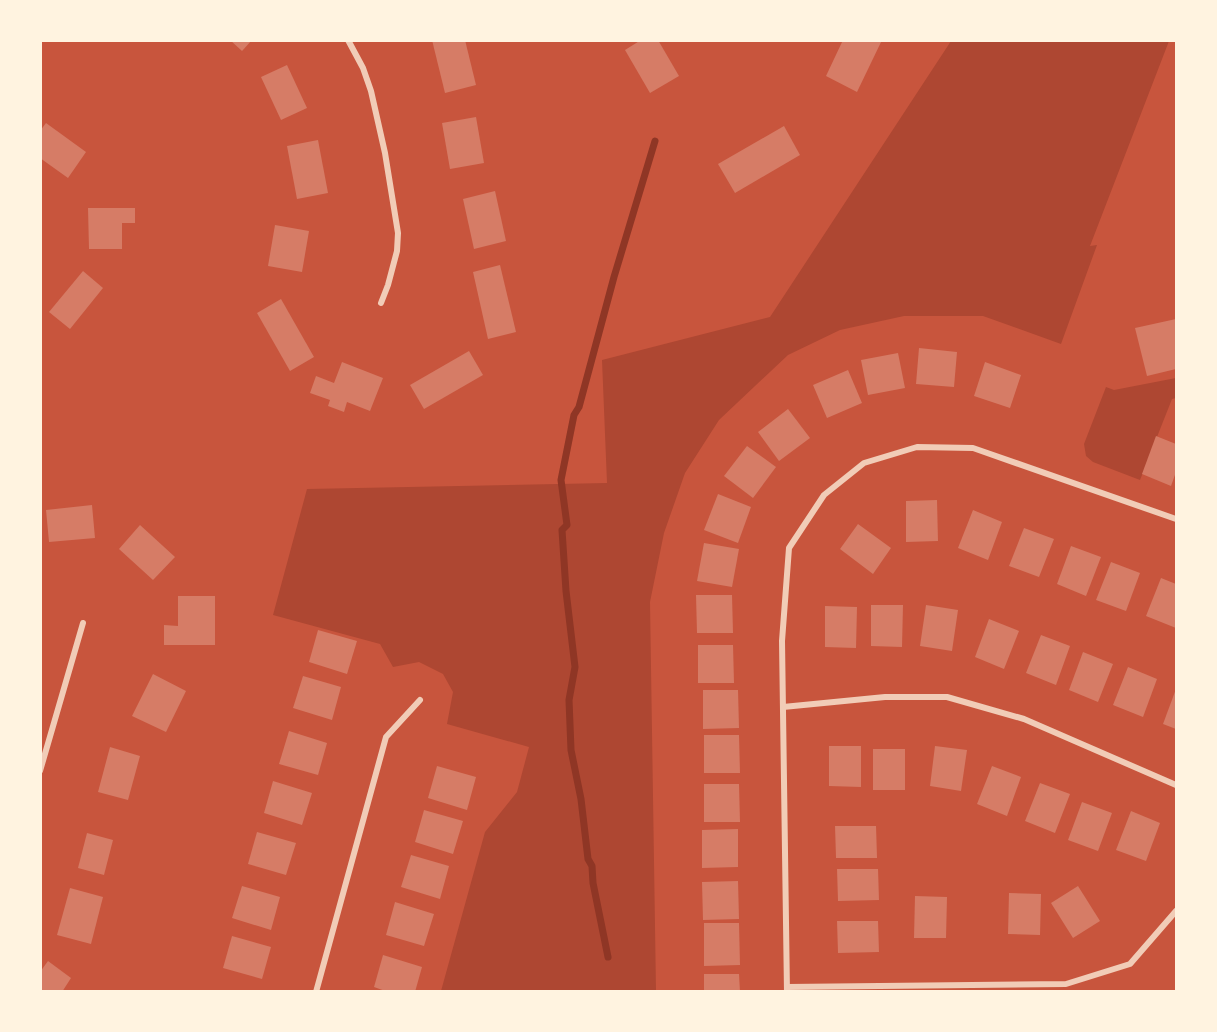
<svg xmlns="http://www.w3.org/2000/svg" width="1217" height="1032" font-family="'Work Sans',sans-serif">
	<rect width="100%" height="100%" fill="#c8553d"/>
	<g fill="#ae4732">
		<polygon points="951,41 1169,41 1090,246 1097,245 1061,344 983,316 904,316 840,330 788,355 719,420 685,473 664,533 650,602 656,991 441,991 485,832 517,792 529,747 447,724 453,692 443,674 419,662 393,667 380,644 273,615 307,489 607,483 602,360 770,317"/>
		<polygon points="1176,378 1176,398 1172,399 1140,480 1093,462 1086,456 1084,444 1106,387 1114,390"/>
	</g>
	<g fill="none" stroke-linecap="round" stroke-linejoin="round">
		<polyline stroke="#8f3625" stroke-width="7" points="608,957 593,883 592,866 588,859 581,799 571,750 569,700 575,667 566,591 562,530 567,525 561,480 574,415 579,407 614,277 655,141"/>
	</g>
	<g fill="#d67c66">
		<polygon points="230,40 252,40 242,51"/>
		<polygon points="432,40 465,40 476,85 445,93"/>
		<polygon points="641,40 658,40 679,76 650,93 625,50"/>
		<polygon points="843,40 882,40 857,92 826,76"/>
		<polygon points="287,65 307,108 281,120 261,77"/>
		<polygon points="476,117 484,163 450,169 442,123"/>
		<polygon points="46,123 86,152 68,178 40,158 40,131"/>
		<polygon points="784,126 800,155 735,193 718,164"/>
		<polygon points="318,140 328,193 297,199 287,146"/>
		<polygon points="495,191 506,241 474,249 463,199"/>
		<polygon points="88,208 135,208 135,223 122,223 122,249 89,249"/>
		<polygon points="275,225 309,231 302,272 268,266"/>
		<polygon points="500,265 516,332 488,339 473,272"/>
		<polygon points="83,271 103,288 70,329 49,312"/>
		<polygon points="281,299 314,357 290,371 257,313"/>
		<polygon points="1176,319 1176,369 1147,376 1135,328"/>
		<polygon points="919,348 957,352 954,387 916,384"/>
		<polygon points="469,351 483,375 424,409 410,385"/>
		<polygon points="898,353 905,388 868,395 861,360"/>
		<polygon points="342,362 383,378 370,411 347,402 344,412 328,406 330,400 310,393 316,376 334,383"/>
		<polygon points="985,362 1021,375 1010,408 974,396"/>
		<polygon points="848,370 862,403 827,418 813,385"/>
		<polygon points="788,409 810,438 779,461 758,432"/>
		<polygon points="1156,436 1176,444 1176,472 1171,486 1142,474"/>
		<polygon points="747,446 776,467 753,498 724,476"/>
		<polygon points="718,494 751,507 738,543 704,530"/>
		<polygon points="937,500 938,541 906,542 906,501"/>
		<polygon points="92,505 95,538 49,542 46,510"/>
		<polygon points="973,510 1002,522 988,560 958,548"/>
		<polygon points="858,524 891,548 873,574 840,549"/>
		<polygon points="140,525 175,557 153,580 119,549"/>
		<polygon points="1024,528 1054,539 1039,577 1009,566"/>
		<polygon points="704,543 739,549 732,587 697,581"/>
		<polygon points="1071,546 1101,557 1086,596 1057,584"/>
		<polygon points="1111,562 1140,573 1126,611 1096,600"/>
		<polygon points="1161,578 1176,584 1176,628 1146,616"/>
		<polygon points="696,595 732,595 733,633 697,633"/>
		<polygon points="178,596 215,596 215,645 164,645 164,625 178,626"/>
		<polygon points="871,605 903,605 902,647 871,646"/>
		<polygon points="926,605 958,610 952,651 920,646"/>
		<polygon points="825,606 857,607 856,648 825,647"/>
		<polygon points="989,619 1019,631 1004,669 975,657"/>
		<polygon points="318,630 357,641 347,674 309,662"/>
		<polygon points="1041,635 1070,646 1056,685 1026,673"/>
		<polygon points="698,645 733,645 734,683 698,683"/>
		<polygon points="1083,652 1113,664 1098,702 1069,690"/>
		<polygon points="1128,667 1157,679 1143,717 1113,705"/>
		<polygon points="153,674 186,691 166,732 132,716"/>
		<polygon points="303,676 341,687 332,720 293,708"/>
		<polygon points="1176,689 1176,729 1163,724"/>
		<polygon points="703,690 738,690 739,728 703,729"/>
		<polygon points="289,731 327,743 318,775 279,764"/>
		<polygon points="704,735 739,735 740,773 704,773"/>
		<polygon points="829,746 861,746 861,787 829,786"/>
		<polygon points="935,746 967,750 961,791 930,786"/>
		<polygon points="110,747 140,756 128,800 98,792"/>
		<rect x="873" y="749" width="32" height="41"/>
		<polygon points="437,766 476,777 467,810 428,798"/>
		<polygon points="992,766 1021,777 1007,816 977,804"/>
		<polygon points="273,781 312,793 302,825 264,813"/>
		<polygon points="1040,783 1070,794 1055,833 1025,821"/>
		<polygon points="704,784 739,784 740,822 704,822"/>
		<polygon points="1082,802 1112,813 1098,851 1068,840"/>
		<polygon points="424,810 463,821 453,854 415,842"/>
		<polygon points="1131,811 1160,823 1146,861 1116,850"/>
		<polygon points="835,826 876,826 877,858 836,858"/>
		<polygon points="738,829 738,867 702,868 702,830"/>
		<polygon points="257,832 296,843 286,875 248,864"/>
		<polygon points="87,833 113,840 104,875 78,868"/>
		<polygon points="411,855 449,866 440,899 401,887"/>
		<polygon points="837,869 878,869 879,900 838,901"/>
		<polygon points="738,881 739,919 703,920 702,882"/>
		<polygon points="242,886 280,897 271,930 232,918"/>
		<polygon points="1078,886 1100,921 1073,938 1051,903"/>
		<polygon points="70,888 103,897 91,944 57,935"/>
		<polygon points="1009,893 1041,894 1040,935 1008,934"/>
		<polygon points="915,896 947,897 946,938 914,938"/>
		<polygon points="395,902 434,914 424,946 386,935"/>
		<polygon points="837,921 878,921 879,952 838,953"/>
		<polygon points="704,923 739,923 740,965 704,966"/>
		<polygon points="232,936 271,947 262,979 223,968"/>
		<polygon points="383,955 422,967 415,992 388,992 374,987"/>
		<polygon points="48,961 71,978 62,992 40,992 40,972"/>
		<polygon points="704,974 739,974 740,992 704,992"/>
	</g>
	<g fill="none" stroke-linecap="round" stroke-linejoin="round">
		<g stroke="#f1ccb7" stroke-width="6">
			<polyline points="348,40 363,68 371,91 385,153 398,233 397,251 388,285 381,303"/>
			<polyline points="783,707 885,697 947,697 1024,719 1176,785"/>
			<polyline points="40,771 83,623"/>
			<polyline points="787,987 1066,984 1130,964 1176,911"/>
			<polyline points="316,992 386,737 420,700"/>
			<polyline points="787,992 782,641 789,548 824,495 864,463 917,447 973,448 1176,519"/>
		</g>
	</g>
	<rect width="1217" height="1032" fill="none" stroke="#fff3e0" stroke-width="84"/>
</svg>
